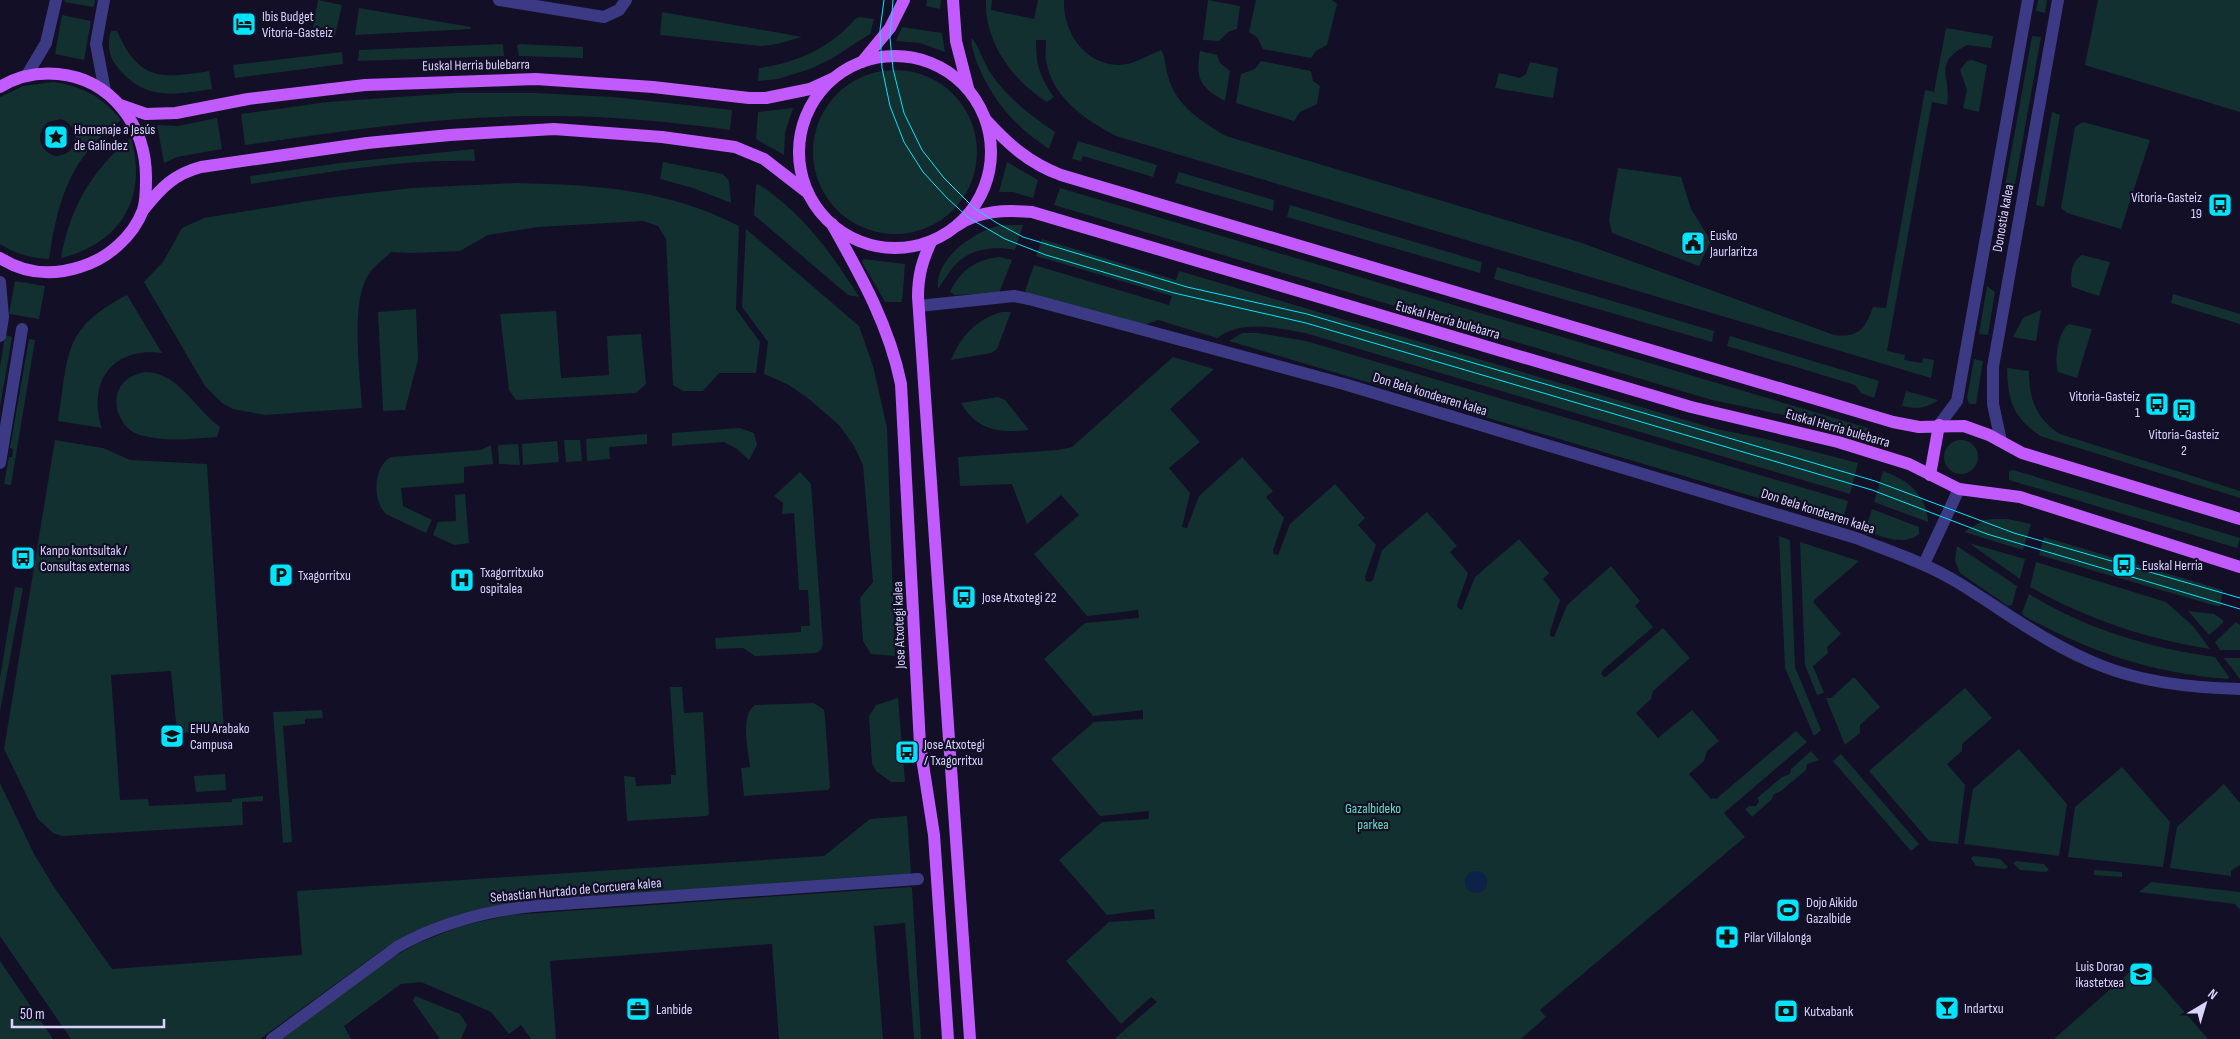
<svg xmlns="http://www.w3.org/2000/svg" width="2240" height="1039" font-family="'Sofia Sans Condensed',sans-serif">
	<rect width="100%" height="100%" fill="#130f26"/>
	<g fill="#12302f" fill-rule="evenodd">
		<polygon points="65,0 95,0 94,7 64,2"/>
		<polygon points="318,0 342,5 335,36 311,39"/>
		<polygon points="927,0 941,0 940,9 926,6"/>
		<path d="M986,0H992L991,10L1034,19L1038,0H1053L1052,7L1053,0H1064C1063,31 1083,63 1117,65C1132,66 1148,55 1161,50C1166,57 1165,67 1168,76C1176,106 1201,121 1226,136L1579,242L1834,335C1859,338 1865,329 1873,307L1886,308L1925,90L1934,92L1946,28L1993,36L1991,48L1967,45C1931,64 1952,76 1947,105L1932,102L1887,351L1905,355L1904,360L1922,363L1923,358L1934,360L1931,378L1116,136C1086,120 1052,98 1046,60C1045,54 1046,46 1046,40H1036C1036,64 1039,76 1054,97L1047,102C1013,81 984,42 986,0Z"/>
		<polygon points="1208,0 1240,6 1237,29 1228,32 1219,41 1203,40"/>
		<polygon points="1256,0 1332,0 1337,4 1327,45 1316,51 1311,58 1263,49 1257,37 1249,32"/>
		<polygon points="2038,0 2047,0 2045,13 2036,11"/>
		<polygon points="2098,0 2240,0 2240,112 2085,65"/>
		<polygon points="359,8 471,27 471,29 355,35"/>
		<polygon points="662,12 802,37 777,44 761,46 660,35"/>
		<polygon points="62,15 91,21 84,60 55,54"/>
		<path d="M859,17L874,19L870,34L831,59L810,69L778,79L758,81L759,68C797,63 830,48 855,19Z"/>
		<polygon points="902,27 942,33 945,52 920,43 896,41"/>
		<path d="M111,31H117C139,81 161,79 209,71L212,89C171,95 143,101 115,64C109,56 107,41 111,31Z"/>
		<polygon points="2032,36 2041,37 2009,218 1999,220"/>
		<path d="M972,38C979,47 983,61 990,72C1006,97 1030,115 1055,132L1049,149C1015,127 990,98 976,60C974,53 970,44 972,38Z"/>
		<polygon points="503,44 504,56 358,61 359,50"/>
		<polygon points="519,44 583,47 583,58 519,56 517,46"/>
		<path d="M1200,51L1217,55L1220,63L1230,71L1225,101C1201,88 1195,79 1200,51Z"/>
		<polygon points="342,52 343,64 235,78 233,65"/>
		<polygon points="1972,60 1987,65 1979,112 1963,108 1967,90 1960,70 1967,61"/>
		<polygon points="1261,61 1311,71 1313,81 1320,86 1317,104 1300,112 1294,121 1236,103 1241,74 1255,69"/>
		<polygon points="1530,62 1558,68 1553,98 1495,88 1499,73 1520,78 1526,74"/>
		<circle cx="895" cy="152" r="82"/>
		<path d="M53,82C82,86 103,97 121,120C70,157 58,199 49,259C31,258 15,254 0,244V97L23,86ZM61,119C83,127 79,156 55,156C38,150 35,134 48,122Z"/>
		<path d="M455,93H535L613,97L732,110L730,130C669,121 600,115 538,116C440,116 342,131 245,145L241,114L328,102Z"/>
		<polygon points="793,108 785,133 784,155 756,139 758,112"/>
		<polygon points="2052,112 2060,115 2044,207 2036,205"/>
		<polygon points="217,118 222,149 177,157 164,163 157,125 178,126"/>
		<polygon points="2083,122 2150,140 2121,229 2067,213 2061,208 2075,127"/>
		<path d="M131,138C148,197 121,243 61,258C69,210 92,169 131,138Z"/>
		<polygon points="1078,141 1157,165 1153,177 1083,156 1081,161 1072,159"/>
		<path d="M474,149L475,161C400,159 325,173 251,184L250,176L340,163Z"/>
		<polygon points="663,162 723,174 729,181 731,203 693,188 660,179"/>
		<polygon points="1007,162 1038,180 1033,198 1013,192 999,192"/>
		<polygon points="1618,168 1681,177 1691,209 1711,241 1699,266 1612,233 1609,220"/>
		<polygon points="1179,172 1274,200 1273,211 1175,183"/>
		<path d="M517,183C597,185 667,189 739,226L736,309L760,342L756,373H719L703,391H683L673,385L666,239L658,226L643,221L538,227L488,235L460,251L413,253L391,252C384,259 374,266 369,274C350,301 360,374 362,408L265,415L233,409L222,403L205,386L144,282L163,262L182,228L204,218L327,198L412,188Z"/>
		<path d="M758,184C802,212 832,254 859,297L848,295L754,215L756,185Z"/>
		<polygon points="1060,188 1868,428 1865,437 1789,416 1712,400 1054,205"/>
		<polygon points="1290,205 1482,262 1480,273 1287,217"/>
		<path d="M1003,225H1023L1015,250C995,246 972,248 956,264C949,271 944,281 938,289C934,258 977,229 1003,225Z"/>
		<polygon points="746,229 859,326 873,366 887,428 895,656 871,654 863,641 860,598 873,582 863,465 854,446 839,425 810,400 789,385 764,374 768,342 742,307"/>
		<path d="M1042,239L1176,280L1179,271L1716,429L1766,439L1858,463L1850,494L1305,333C1274,328 1244,319 1217,338L1158,320L1142,326L1028,293L1025,291L1034,265L1169,305L1172,296L1036,256Z"/>
		<path d="M2082,255L2110,262L2099,296L2072,287C2069,277 2072,260 2082,255Z"/>
		<path d="M1000,257L1012,260L999,293L955,295L950,292C960,270 977,259 1000,257Z"/>
		<polygon points="863,259 905,264 902,302 885,302 862,262"/>
		<polygon points="1497,267 1714,331 1712,342 1494,279"/>
		<polygon points="15,281 45,286 39,319 9,314"/>
		<polygon points="1987,286 1995,292 1988,335 1979,334"/>
		<polygon points="2173,294 2240,314 2240,324 2171,303"/>
		<path d="M127,295L162,353C112,346 87,383 102,428L58,421C69,355 61,329 127,295Z"/>
		<polygon points="416,309 418,360 405,410 383,411 378,312"/>
		<polygon points="2041,310 2036,341 2013,337 2023,318"/>
		<polygon points="556,311 561,378 609,375 607,336 641,334 646,384 636,393 516,400 509,390 500,314"/>
		<path d="M1002,312H1011L997,349L991,353L951,360C961,336 976,319 1002,312Z"/>
		<path d="M2069,324L2092,329L2077,378L2058,372C2054,361 2058,331 2069,324Z"/>
		<polygon points="1242,333 1258,333 1306,341 1848,501 1842,523 1229,341"/>
		<polygon points="5,335 12,337 0,407 0,367"/>
		<polygon points="1730,336 1879,381 1874,398 1861,393 1855,385 1727,346"/>
		<polygon points="29,339 35,340 11,485 4,484 9,457 12,457 13,449 10,448"/>
		<polygon points="1173,357 1214,369 1170,409 1200,442 1169,468 1190,493 1182,527 1187,528 1199,496 1242,457 1273,491 1266,497 1284,518 1273,550 1274,554 1278,555 1290,524 1335,484 1365,518 1358,525 1376,545 1365,577 1366,581 1370,582 1373,580 1382,550 1427,512 1457,546 1450,552 1468,573 1457,605 1458,608 1462,610 1475,577 1519,539 1549,573 1543,579 1560,600 1550,632 1550,636 1554,637 1567,605 1611,566 1640,601 1635,606 1653,627 1603,670 1601,674 1604,677 1607,676 1663,628 1690,658 1653,691 1651,699 1636,713 1658,738 1692,710 1719,741 1707,751 1704,761 1689,774 1711,799 1714,798 1716,799 1796,731 1807,742 1724,813 1745,837 1540,1010 1546,1017 1521,1039 1114,1039 1157,1002 1151,997 1121,1024 1066,961 1109,922 1155,919 1154,909 1107,915 1059,860 1102,822 1149,819 1149,811 1100,816 1051,759 1094,722 1143,719 1143,710 1093,716 1044,659 1085,623 1139,618 1138,610 1087,616 1034,554 1079,515 1061,495 1027,524 1012,484 960,486 958,457 1058,450 1072,447"/>
		<polygon points="1974,359 1983,361 1976,404 1969,404 1967,398"/>
		<path d="M2007,368L2029,371C2029,399 2036,419 2060,434L2240,491V498L2040,436C2012,416 2008,400 2007,368Z"/>
		<path d="M145,372C179,373 194,408 220,427L217,437C192,439 164,442 140,435C119,429 108,398 124,382C130,376 137,374 145,372Z"/>
		<path d="M1906,391L1935,399L1938,400C1927,409 1915,409 1902,406Z"/>
		<path d="M998,397L1005,400L1029,430C999,433 977,431 961,403Z"/>
		<polygon points="740,428 754,433 757,445 749,460 737,449 724,442 672,446 672,433"/>
		<polygon points="647,434 647,444 609,447 610,459 587,461 586,439"/>
		<circle cx="1961" cy="457" r="17"/>
		<polygon points="55,440 103,448 130,460 207,464 224,731 177,733 171,671 111,675 120,800 148,799 149,806 232,802 232,799 263,796 263,801 242,802 243,825 62,836 53,833 38,819 4,749"/>
		<polygon points="564,440 580,440 582,461 566,462"/>
		<polygon points="557,441 559,462 523,465 522,444"/>
		<polygon points="518,444 520,465 499,464 498,445"/>
		<path d="M491,445L493,464L464,467V483L401,488L403,506L432,520L426,533L386,514C372,500 373,467 391,457L481,450Z"/>
		<polygon points="2013,470 2240,538 2237,548 2009,480 2009,471"/>
		<path d="M1883,471C1908,480 1926,494 1928,522L1874,502Z"/>
		<polygon points="800,472 811,484 823,644 821,650 816,653 755,656 743,648 716,649 715,638 801,632 801,626 810,626 808,590 799,590 794,513 782,514 783,503 774,496"/>
		<polygon points="465,494 469,543 454,545 433,535 438,522 456,521 455,495"/>
		<path d="M1872,509L1919,527V534C1904,547 1881,536 1865,531Z"/>
		<polygon points="1993,519 2008,519 2031,524 2023,550 1964,532 1984,520"/>
		<polygon points="1779,536 1790,540 1795,667 1821,730 1814,736 1785,668"/>
		<polygon points="2044,537 2223,590 2220,607 2039,555"/>
		<polygon points="1800,542 1859,561 1814,600 1814,603 1841,634 1827,647 1828,653 1813,666 1824,693 1817,695 1805,665"/>
		<polygon points="1969,543 2025,559 2020,579"/>
		<polygon points="1957,546 2017,586 2012,605 2008,606 1960,573 1955,561"/>
		<path d="M2036,562L2166,602L2193,626L2210,649C2145,639 2087,619 2030,587Z"/>
		<polygon points="15,587 23,588 0,711 0,678"/>
		<path d="M2029,594C2086,629 2149,648 2215,657L2229,677L2228,679C2151,673 2091,652 2024,616L2022,613Z"/>
		<polygon points="2188,611 2214,614 2223,620 2223,623 2209,635"/>
		<polygon points="2236,622 2240,625 2240,650 2220,650 2215,642"/>
		<polygon points="2224,658 2240,658 2240,679"/>
		<polygon points="1854,677 1880,707 1860,725 1860,733 1845,745 1826,698 1831,698"/>
		<polygon points="670,687 682,687 684,713 703,712 709,814 707,816 627,821 624,776 635,777 636,786 671,784 671,775 676,775"/>
		<polygon points="1965,688 1992,718 1962,744 1962,751 1947,764 1965,785 1958,844 1929,841 1869,771"/>
		<polygon points="898,698 905,782 891,782 876,771 872,763 869,716 876,705"/>
		<path d="M814,703L824,710L825,717L830,787L828,790L744,796L741,768L750,767C748,751 740,714 755,705Z"/>
		<polygon points="322,710 323,718 305,719 305,724 283,726 292,842 283,843 273,712"/>
		<polygon points="2019,749 2067,804 2059,856 1964,844 1973,789"/>
		<polygon points="1811,751 1819,760 1807,764 1806,770 1781,791 1774,794 1772,799 1752,817 1745,809 1749,806 1756,806 1759,801 1757,798 1782,777 1790,774 1791,769"/>
		<polygon points="1841,754 1919,844 1911,851 1833,761"/>
		<polygon points="2122,767 2170,822 2163,867 2068,857 2075,807"/>
		<polygon points="225,774 226,790 196,792 194,776"/>
		<polygon points="0,783 34,854 54,887 112,969 302,955 297,891 824,856 870,819 907,816 911,872 909,875 517,901 457,915 411,933 385,948 260,1039 71,1039 0,936"/>
		<polygon points="2224,784 2240,803 2240,865 2231,871 2231,876 2170,868 2177,827"/>
		<polygon points="1974,856 2000,859 2008,867 2005,869 1976,866 1971,858"/>
		<polygon points="2016,861 2044,864 2049,870 2046,872 2020,870 2013,863"/>
		<polygon points="2094,870 2122,872 2122,877 2094,875"/>
		<polygon points="2151,882 2240,892 2240,910 2235,904 2139,892"/>
		<polygon points="910,887 912,888 913,903 921,1039 914,1039 905,923 874,926 883,1039 779,1039 772,944 550,961 556,1039 531,1039 521,1025 509,1034 491,1012 421,982 401,984 344,1026 351,1039 281,1039 393,957 416,944 461,926 510,915"/>
		<polygon points="0,961 53,1039 0,1039"/>
		<polygon points="2141,962 2208,1039 2054,1039"/>
		<polygon points="415,996 460,1014 467,1025 461,1039 440,1039 413,1001"/>
	</g>
	<circle fill="#0c2248" cx="1476" cy="882" r="11"/>
	<g fill="none" stroke-linecap="round" stroke-linejoin="round">
		<g stroke="#3d3a85" stroke-width="12">
			<polyline points="104,0 96,44 105,91"/>
			<polyline points="499,0 604,17 619,10 626,0"/>
			<polyline points="27,75 46,43 56,0"/>
			<polyline points="0,282 3,317 0,336"/>
			<path d="M919,306L1014,296L1029,299L1344,384L1856,538C1891,552 1926,563 1957,582C2005,611 2049,646 2102,666C2145,683 2194,688 2240,689"/>
			<polyline points="1939,425 1957,401 2028,0"/>
			<polyline points="2001,441 1993,404 1993,367 2058,0"/>
			<polyline points="0,463 22,329"/>
			<polyline points="1924,564 1959,489"/>
			<path d="M272,1039L397,947C440,923 485,911 533,906L918,879"/>
		</g>
		<g stroke="#c25bff" stroke-width="12">
			<polyline points="953,0 956,41 968,88"/>
			<circle cx="895" cy="152" r="96"/>
			<polyline points="862,62 890,28 904,0"/>
			<path d="M0,87C18,76 37,72 58,74C112,79 147,127 146,180C146,189 146,201 143,210C133,237 107,259 80,267C52,276 25,274 0,258"/>
			<polyline points="120,105 146,114 176,113 248,99 365,85 536,79 653,87 749,98 766,98 810,89 832,79"/>
			<path d="M986,120C1009,145 1029,163 1061,175L1893,422L1919,427L1964,426L1989,435L2022,453L2240,519"/>
			<path d="M144,209C161,188 174,174 201,167L367,143L450,135L554,129L662,137L735,147L764,159L808,193"/>
			<path d="M832,224C861,276 889,325 901,384L920,745L934,835L948,1039"/>
			<path d="M958,225C980,210 1006,210 1032,212L1691,407L1838,442L1909,464L1959,489L2020,497L2240,567"/>
			<path d="M931,242C922,261 918,276 918,297L970,1039"/>
			<polyline points="1930,475 1939,425"/>
		</g>
		<g stroke="#00e5ff" stroke-width="1">
			<polyline points="884,0 880,30 882,68 890,106 904,142 923,172 947,198 969,218 1005,239 1046,255 1174,293 1306,323 1872,490 1987,534 2240,609"/>
			<polyline points="893,0 890,38 893,69 904,113 922,150 944,178 974,208 997,223 1023,237 1187,287 1307,314 1875,481 2014,533 2240,598"/>
		</g>
	</g>
	<defs>
		<g id="hotel-square" transform="scale(1.25)"><rect x="-9" y="-9" width="18" height="18" rx="4" fill="#00e5ff" stroke="#130f26"/><path d="M-6-4.5h1.5V1H6V5H4.5V3h-9V5H-6ZM-4 0a1.8 1.8 0 1 1 3.6 0ZM.5 0V-2.5h3Q6-2.5 6 0Z" fill="#111"/></g>
		<g id="sight-square" transform="scale(1.25)"><rect x="-9" y="-9" width="18" height="18" rx="4" fill="#00e5ff" stroke="#130f26"/><path d="M0-6L1.8-2.2L6-1.7L2.9 1.2L3.7 5.4L0 3.3L-3.7 5.4L-2.9 1.2L-6-1.7L-1.8-2.2Z" fill="#111"/></g>
		<g id="bus-square" transform="scale(1.25)"><rect x="-9" y="-9" width="18" height="18" rx="4" fill="#00e5ff" stroke="#130f26"/><path d="M-5-6H5V4H4V6H2V4H-2V6H-4V4H-5ZM-3.5-4V0h7V-4ZM-3.5 1.2v1.5H-2V1.2ZM2 1.2v1.5H3.5V1.2Z" fill="#111"/></g>
		<g id="civic-square" transform="scale(1.25)"><rect x="-9" y="-9" width="18" height="18" rx="4" fill="#00e5ff" stroke="#130f26"/><path d="M-.6-6.5H3V-4.5H.6V-3L4-1V1h2V6H-6V1h2V-1L-.6-3ZM-1.2 2.5V6h2.4V2.5Z" fill="#111"/></g>
		<g id="parking-square" transform="scale(1.25)"><rect x="-9" y="-9" width="18" height="18" rx="4" fill="#00e5ff" stroke="#130f26"/><path d="M-3.5-5.5H1a3.5 3.5 0 0 1 0 7H-1V5.5H-3.5ZM-1-3.4V-.6H.8a1.4 1.4 0 0 0 0-2.8Z" fill="#111"/></g>
		<g id="hospital-square" transform="scale(1.25)"><rect x="-9" y="-9" width="18" height="18" rx="4" fill="#00e5ff" stroke="#130f26"/><path d="M-5-5h3v3.5h4V-5h3V5h-3V1.5h-4V5h-3Z" fill="#111"/></g>
		<g id="university-square" transform="scale(1.25)"><rect x="-9" y="-9" width="18" height="18" rx="4" fill="#00e5ff" stroke="#130f26"/><path d="M0-5L7-2L0 1L-7-2ZM-4 1L0 2.5L4 1V4Q0 6-4 4Z" fill="#111"/></g>
		<g id="stadium-square" transform="scale(1.25)"><rect x="-9" y="-9" width="18" height="18" rx="4" fill="#00e5ff" stroke="#130f26"/><path d="M0-5a6.5 5 0 1 0 0 10a6.5 5 0 1 0 0-10ZM-3.5-1.8h7v3.6h-7Z" fill="#111"/></g>
		<g id="pharmacy-square" transform="scale(1.25)"><rect x="-9" y="-9" width="18" height="18" rx="4" fill="#00e5ff" stroke="#130f26"/><path d="M-2-6h4v4h4v4h-4v4h-4v-4h-4v-4h4Z" fill="#111"/></g>
		<g id="school-square" transform="scale(1.25)"><rect x="-9" y="-9" width="18" height="18" rx="4" fill="#00e5ff" stroke="#130f26"/><path d="M0-5L7-2L0 1L-7-2ZM-4 1L0 2.5L4 1V4Q0 6-4 4Z" fill="#111"/></g>
		<g id="bar-square" transform="scale(1.25)"><rect x="-9" y="-9" width="18" height="18" rx="4" fill="#00e5ff" stroke="#130f26"/><path d="M-6-5H6L.8 .8V4.5H3.5V6h-7V4.5H-.8V.8Z" fill="#111"/></g>
		<g id="office-square" transform="scale(1.25)"><rect x="-9" y="-9" width="18" height="18" rx="4" fill="#00e5ff" stroke="#130f26"/><path d="M-6-3h4V-5.5h4V-3h4V5H-6ZM-1-4.5V-3h2v-1.5ZM-6 0V1H6V0Z" fill="#111"/></g>
		<g id="bank-square" transform="scale(1.25)"><rect x="-9" y="-9" width="18" height="18" rx="4" fill="#00e5ff" stroke="#130f26"/><path d="M-6-4H6V4H-6ZM0-2.3a2.3 2.3 0 1 0 0 4.6a2.3 2.3 0 1 0 0-4.6Z" fill="#111"/></g>
	</defs>
	<g fill-rule="evenodd">
		<use href="#hotel-square" x="244" y="24"/>
		<use href="#sight-square" x="56" y="137"/>
		<use href="#bus-square" x="2220" y="205"/>
		<use href="#civic-square" x="1693" y="243"/>
		<use href="#bus-square" x="2157" y="404"/>
		<use href="#bus-square" x="2184" y="410"/>
		<use href="#bus-square" x="23" y="558"/>
		<use href="#bus-square" x="2124" y="565"/>
		<use href="#parking-square" x="281" y="575"/>
		<use href="#hospital-square" x="462" y="580"/>
		<use href="#bus-square" x="964" y="597"/>
		<use href="#university-square" x="172" y="736"/>
		<use href="#bus-square" x="907" y="752"/>
		<use href="#stadium-square" x="1788" y="910"/>
		<use href="#pharmacy-square" x="1727" y="937"/>
		<use href="#school-square" x="2141" y="974"/>
		<use href="#bar-square" x="1947" y="1008"/>
		<use href="#office-square" x="638" y="1009"/>
		<use href="#bank-square" x="1786" y="1011"/>
	</g>
	<g text-anchor="middle" dominant-baseline="central" stroke-width="4.5" stroke-linejoin="round" paint-order="stroke">
		<g font-size="14" fill="#d9d4ff" stroke="#130f26" text-anchor="start">
			<text x="262" y="16">Ibis Budget<tspan x="262" dy="16">Vitoria-Gasteiz</tspan></text>
			<text x="74" y="129">Homenaje a Jesús<tspan x="74" dy="16">de Galíndez</tspan></text>
			<text x="2202" y="197" text-anchor="end">Vitoria-Gasteiz<tspan x="2202" dy="16">19</tspan></text>
			<text x="1710" y="235">Eusko<tspan x="1710" dy="16">Jaurlaritza</tspan></text>
			<text x="2140" y="396" text-anchor="end">Vitoria-Gasteiz<tspan x="2140" dy="16">1</tspan></text>
			<text x="2184" y="434" text-anchor="middle">Vitoria-Gasteiz<tspan x="2184" dy="16">2</tspan></text>
			<text x="40" y="550">Kanpo kontsultak /<tspan x="40" dy="16">Consultas externas</tspan></text>
			<text x="2142" y="565">Euskal Herria</text>
			<text x="480" y="572">Txagorritxuko<tspan x="480" dy="16">ospitalea</tspan></text>
			<text x="298" y="575">Txagorritxu</text>
			<text x="982" y="597">Jose Atxotegi 22</text>
			<text x="190" y="728">EHU Arabako<tspan x="190" dy="16">Campusa</tspan></text>
			<text x="924" y="744">Jose Atxotegi<tspan x="924" dy="16">/ Txagorritxu</tspan></text>
			<text x="1806" y="902">Dojo Aikido<tspan x="1806" dy="16">Gazalbide</tspan></text>
			<text x="1744" y="937">Pilar Villalonga</text>
			<text x="2124" y="966" text-anchor="end">Luis Dorao<tspan x="2124" dy="16">ikastetxea</tspan></text>
			<text x="1964" y="1008">Indartxu</text>
			<text x="656" y="1009">Lanbide</text>
			<text x="1804" y="1011">Kutxabank</text>
		</g>
		<g font-size="14" fill="#d9d4ff" stroke="#130f26">
			<text transform="translate(476 65) rotate(-1)">Euskal Herria bulebarra</text>
			<text transform="translate(2003 218) rotate(-80)">Donostia kalea</text>
			<text transform="translate(1448 320) rotate(16)">Euskal Herria bulebarra</text>
			<text transform="translate(1430 394) rotate(17)">Don Bela kondearen kalea</text>
			<text transform="translate(1838 428) rotate(16)">Euskal Herria bulebarra</text>
			<text transform="translate(1818 511) rotate(18)">Don Bela kondearen kalea</text>
			<text transform="translate(899 625) rotate(-92)">Jose Atxotegi kalea</text>
			<text transform="translate(576 890) rotate(-5)">Sebastian Hurtado de Corcuera kalea</text>
		</g>
		<g font-size="14" fill="#5fe0c0" stroke="#130f26">
			<text x="1373" y="808">Gazalbideko<tspan x="1373" dy="16">parkea</tspan></text>
		</g>
	</g>
	<g transform="translate(2205 1004) rotate(38)" stroke="#130f26" stroke-width="4" paint-order="stroke">
	<path d="M0-4L9 19L0 12L-9 19Z" fill="#d9d4ff"/>
	<text y="-8" font-size="14" font-weight="bold" text-anchor="middle" fill="#d9d4ff">N</text>
	</g>
	<path d="M12 1019v8h152v-8" fill="none" stroke="#d9d4ff" stroke-width="2.5"/>
	<text x="20" y="1019" font-size="15" fill="#d9d4ff" stroke="#130f26" stroke-width="4" paint-order="stroke">50 m</text>
</svg>
